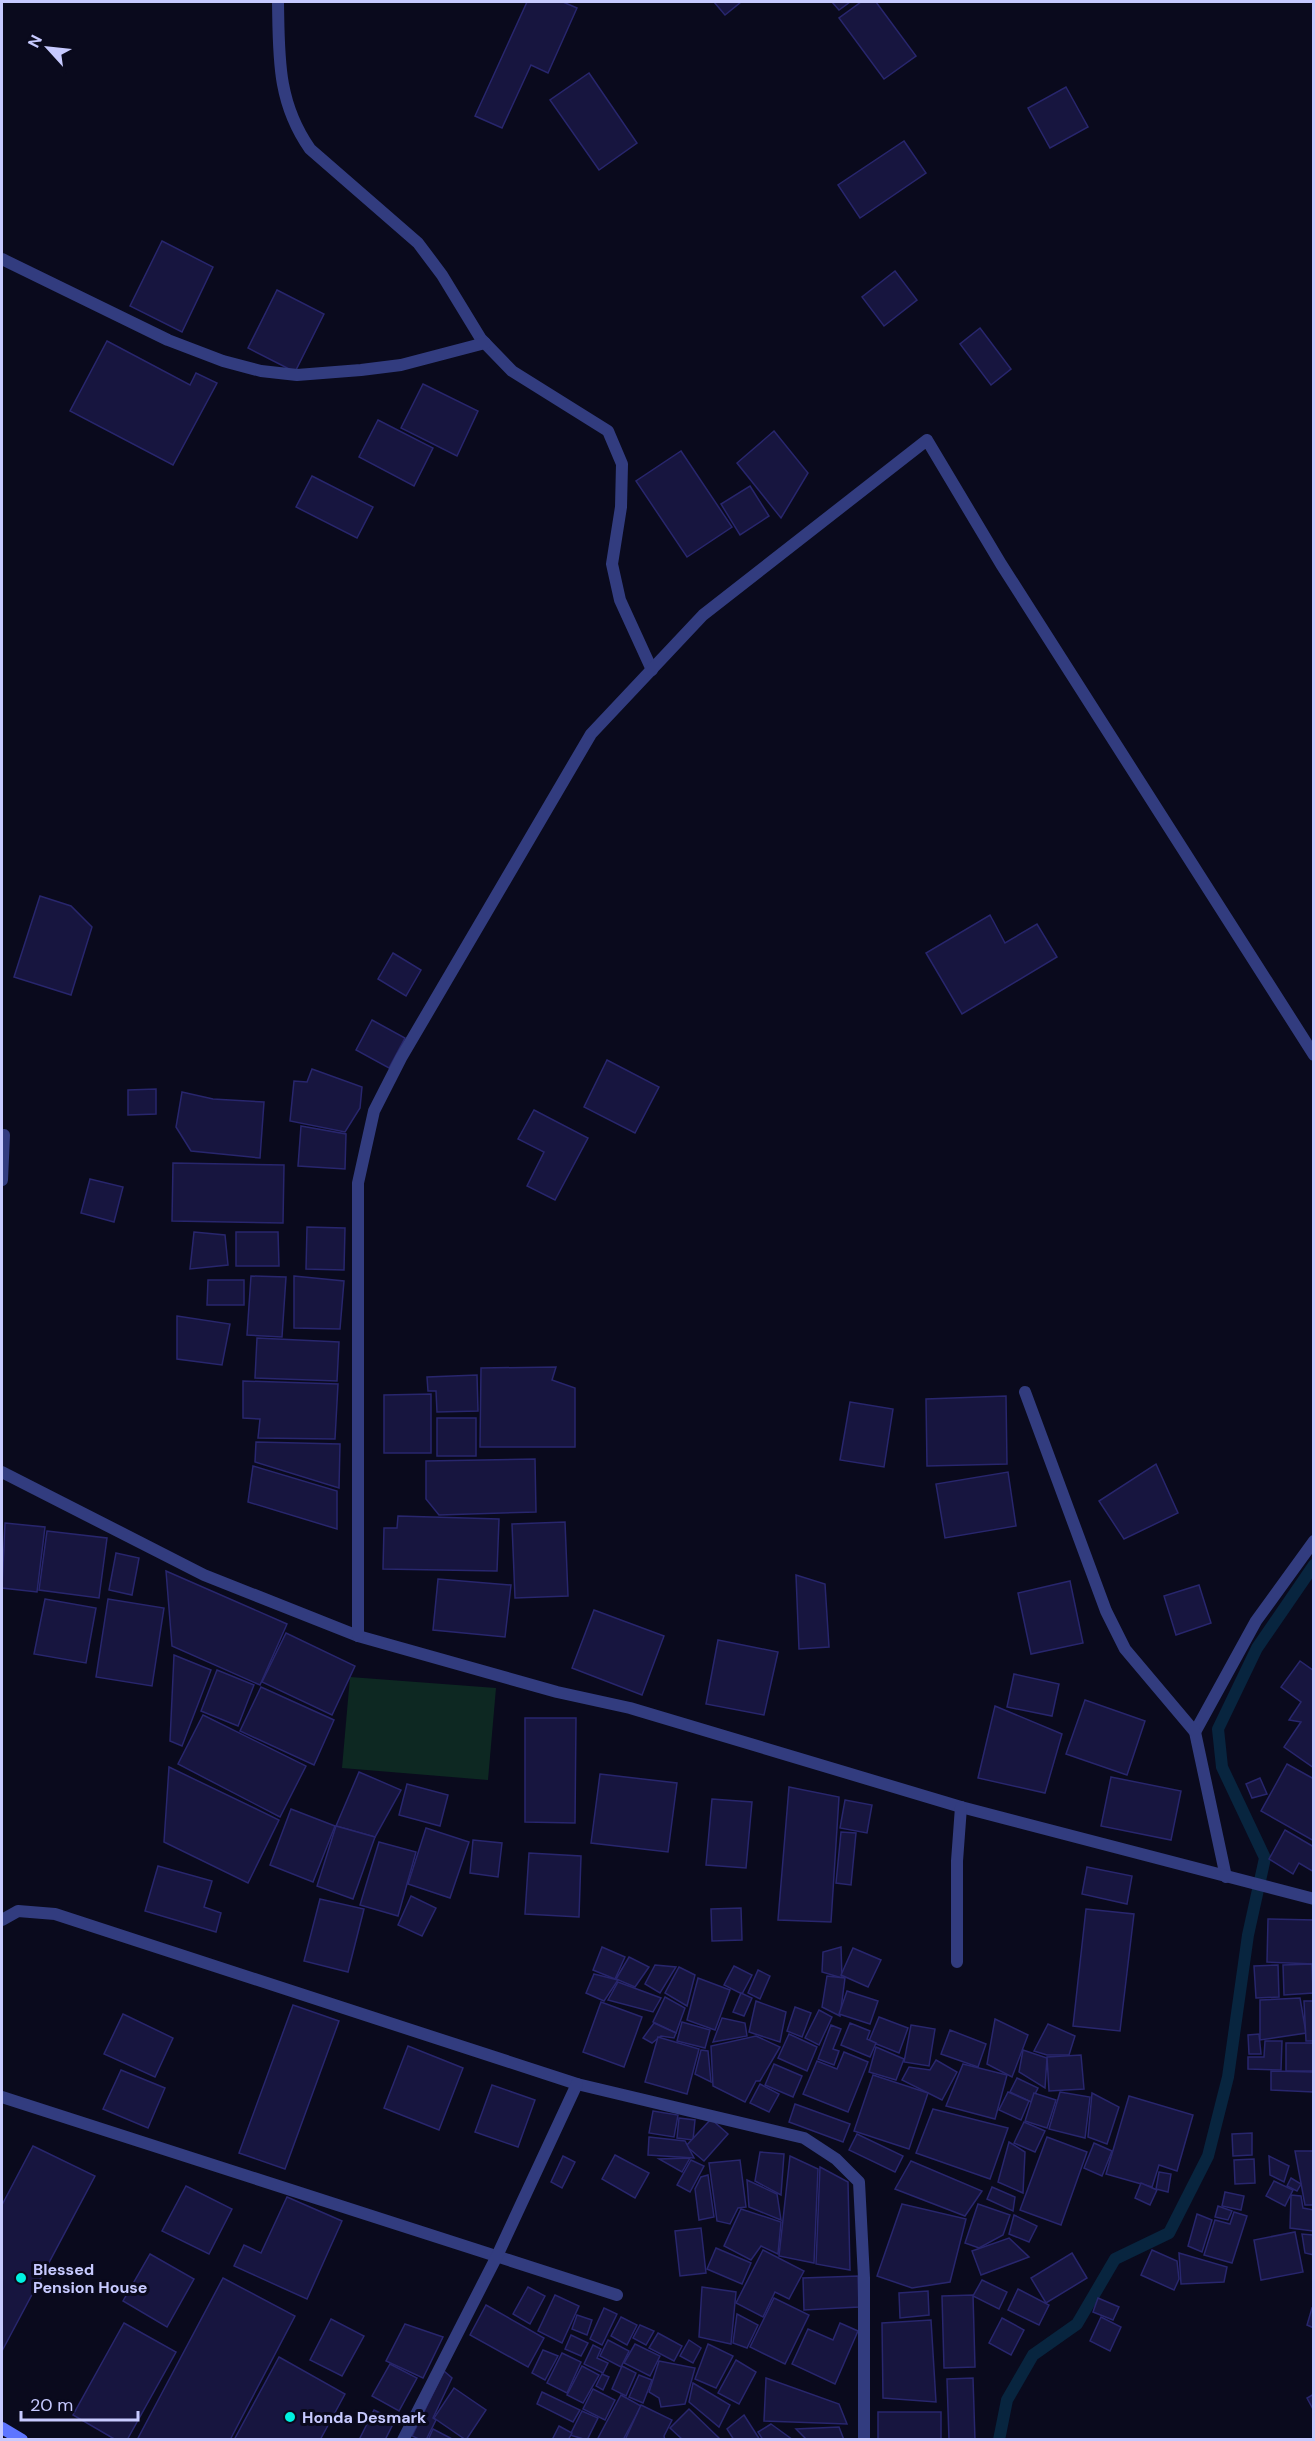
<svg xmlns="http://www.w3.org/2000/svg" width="1315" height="2441" font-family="'DM Sans',sans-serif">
	<rect width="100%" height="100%" fill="#0a0a1d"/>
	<polygon fill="#0d2822" points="350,1677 496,1688 488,1780 342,1768"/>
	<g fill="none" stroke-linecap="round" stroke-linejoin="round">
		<polyline stroke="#08253f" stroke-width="12" points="999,2440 1007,2400 1033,2355 1077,2324 1115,2259 1169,2233 1208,2156 1228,2077 1248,1935 1265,1858 1222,1767 1218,1729 1257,1648 1314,1565"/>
	</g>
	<g fill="#17153f" stroke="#28266d" stroke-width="1.5">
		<polygon points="527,2 563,2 577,8 548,73 531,65 502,128 475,116"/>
		<polygon points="714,2 741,2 725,15"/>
		<polygon points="832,2 850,2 839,10"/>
		<polygon points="861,2 876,2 916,56 884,79 839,18"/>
		<polygon points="589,73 637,143 599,170 550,100"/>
		<polygon points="1066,87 1088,127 1050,148 1028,108"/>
		<polygon points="904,141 926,173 860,218 838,185"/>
		<polygon points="162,241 213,267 182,332 130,306"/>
		<polygon points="895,271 917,300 884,326 862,297"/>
		<polygon points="277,290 324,314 295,372 248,348"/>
		<polygon points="980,328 1011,369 991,385 960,344"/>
		<polygon points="107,341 190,385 196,373 217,383 173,465 70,411"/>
		<polygon points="423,384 478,411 457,456 401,428"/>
		<polygon points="378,420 433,448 414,486 359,457"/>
		<polygon points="774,431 808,473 781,518 737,463"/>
		<polygon points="681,451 732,527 687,557 636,481"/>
		<polygon points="312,476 373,507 357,538 296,507"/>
		<polygon points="750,486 769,516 740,535 721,504"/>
		<polygon points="40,896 71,906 92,927 71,995 14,977"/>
		<polygon points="990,915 1005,943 1037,924 1057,957 962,1014 926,953"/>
		<polygon points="393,953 421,970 406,996 378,979"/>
		<polygon points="372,1020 405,1038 389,1068 356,1050"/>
		<polygon points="607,1060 659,1087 635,1133 584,1107"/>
		<polygon points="312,1069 362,1087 360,1108 345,1132 290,1121 294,1081 307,1082"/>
		<polygon points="156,1089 156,1114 128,1115 128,1090"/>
		<polygon points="182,1092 213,1099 264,1102 260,1158 191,1151 176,1127"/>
		<polygon points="534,1110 588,1138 555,1200 527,1186 544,1152 518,1139"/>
		<polygon points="301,1126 346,1134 345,1169 298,1166"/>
		<polygon points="173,1163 284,1165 283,1223 172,1221"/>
		<polygon points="90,1179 123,1187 114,1222 81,1213"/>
		<polygon points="307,1227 345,1228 344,1270 306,1269"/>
		<polygon points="194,1232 225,1235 228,1265 190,1269"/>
		<polygon points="236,1232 278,1232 279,1266 236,1266"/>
		<polygon points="251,1276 286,1277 282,1337 247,1335"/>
		<polygon points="294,1276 344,1281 340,1329 294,1328"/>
		<polygon points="208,1280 244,1280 244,1305 207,1305"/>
		<polygon points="177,1316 230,1324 222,1365 177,1359"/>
		<polygon points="257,1338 339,1342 337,1381 255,1378"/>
		<polygon points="556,1367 552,1380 575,1388 575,1447 480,1447 481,1368"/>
		<polygon points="477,1375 478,1411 437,1412 436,1391 428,1391 427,1377"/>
		<polygon points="243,1381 338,1384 335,1439 258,1438 260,1419 243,1418"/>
		<polygon points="431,1394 431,1453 384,1453 384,1395"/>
		<polygon points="1006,1396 1007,1464 927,1466 926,1399"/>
		<polygon points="850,1402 893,1409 884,1467 840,1460"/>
		<rect x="437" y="1418" width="39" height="38"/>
		<polygon points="256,1442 340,1444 339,1488 255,1462"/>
		<polygon points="535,1459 536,1512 439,1515 426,1499 426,1461"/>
		<polygon points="1156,1464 1178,1513 1124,1539 1099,1501"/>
		<polygon points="253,1466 337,1491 337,1529 248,1502"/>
		<polygon points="1008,1472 1016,1526 945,1538 936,1484"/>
		<polygon points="398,1516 499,1519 497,1571 383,1569 384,1528 397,1528"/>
		<polygon points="565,1522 568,1596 515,1598 512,1524"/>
		<polygon points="5,1523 45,1527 37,1592 2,1588"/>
		<polygon points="47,1531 107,1538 99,1598 39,1590"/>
		<polygon points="116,1553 139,1558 132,1595 109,1590"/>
		<polygon points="166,1571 287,1624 260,1685 172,1646"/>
		<polygon points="796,1575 825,1584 829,1647 799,1649"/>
		<polygon points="438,1579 511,1585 505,1637 433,1630"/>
		<polygon points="1070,1581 1083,1643 1031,1654 1018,1593"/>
		<polygon points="1199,1585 1211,1623 1176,1635 1164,1596"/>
		<polygon points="45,1599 96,1608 86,1663 34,1654"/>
		<polygon points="108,1599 164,1608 152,1686 96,1677"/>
		<polygon points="594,1610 664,1636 642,1695 572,1668"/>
		<polygon points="286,1633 355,1666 332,1715 262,1682"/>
		<polygon points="718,1640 778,1652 764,1715 706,1704"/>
		<polygon points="174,1655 211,1670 182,1746 170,1741"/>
		<polygon points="1300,1661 1314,1671 1314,1768 1284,1747 1301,1722 1289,1720 1301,1702 1281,1687"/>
		<polygon points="217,1670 254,1685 238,1726 201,1711"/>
		<polygon points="1014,1674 1059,1684 1052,1716 1007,1707"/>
		<polygon points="261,1687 334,1720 314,1765 240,1731"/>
		<polygon points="1085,1700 1145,1721 1127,1775 1066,1754"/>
		<polygon points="995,1706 1062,1734 1045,1793 978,1778"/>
		<polygon points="203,1715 306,1766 280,1817 178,1764"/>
		<polygon points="525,1718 576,1718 575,1823 525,1822"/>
		<polygon points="1287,1764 1314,1779 1314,1841 1261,1811"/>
		<polygon points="169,1767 279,1820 248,1883 164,1842"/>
		<polygon points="359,1772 401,1790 375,1837 336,1826"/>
		<polygon points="600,1774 677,1783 668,1852 591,1843"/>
		<polygon points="1111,1777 1181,1791 1171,1840 1101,1826"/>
		<polygon points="1260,1778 1267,1794 1252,1798 1246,1784"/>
		<polygon points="407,1784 448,1795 440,1826 399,1815"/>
		<polygon points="789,1787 839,1797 831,1922 778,1920"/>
		<polygon points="712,1799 752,1802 746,1868 706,1865"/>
		<polygon points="845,1800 872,1805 867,1833 840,1828"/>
		<polygon points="291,1809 335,1826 313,1882 270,1865"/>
		<polygon points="336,1826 375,1837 353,1899 317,1886"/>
		<polygon points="426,1828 469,1842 450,1898 408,1884"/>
		<polygon points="1285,1830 1314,1847 1314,1872 1299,1863 1293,1874 1269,1859"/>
		<polygon points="841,1832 856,1833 851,1885 836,1883"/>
		<polygon points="473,1840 502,1843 498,1877 470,1873"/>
		<polygon points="379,1842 416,1852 398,1916 360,1905"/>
		<polygon points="529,1853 581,1856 579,1917 525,1914"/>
		<polygon points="158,1866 212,1881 204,1907 221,1913 216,1932 145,1911"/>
		<polygon points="1087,1867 1132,1876 1127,1904 1082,1894"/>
		<polygon points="411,1896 436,1908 422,1936 398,1925"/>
		<polygon points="320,1899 364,1909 348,1972 304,1961"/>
		<polygon points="741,1908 742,1940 712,1941 711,1909"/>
		<polygon points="1086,1909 1134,1914 1120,2031 1073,2026"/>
		<polygon points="1268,1919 1314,1920 1314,1964 1267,1962"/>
		<polygon points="602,1947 625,1957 615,1979 593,1970"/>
		<polygon points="841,1947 842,1978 822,1972 823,1952"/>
		<polygon points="853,1948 881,1960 868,1987 841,1975"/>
		<polygon points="629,1957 649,1967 635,1987 616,1979"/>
		<polygon points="1312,1964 1313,1993 1284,1995 1283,1965"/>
		<polygon points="655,1965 676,1967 660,1993 645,1984"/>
		<polygon points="1278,1965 1279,1997 1256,1998 1254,1966"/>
		<polygon points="734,1966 752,1975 742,1994 724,1985"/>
		<polygon points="679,1967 695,1975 687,2006 665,1993"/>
		<polygon points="758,1970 770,1976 760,1999 748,1993"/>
		<polygon points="594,1974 618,1980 604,2001 586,1993"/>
		<polygon points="827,1976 845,1978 840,2016 822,2007"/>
		<polygon points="698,1978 730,1990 715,2030 687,2020"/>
		<polygon points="618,1982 661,1998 653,2012 608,2000"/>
		<polygon points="847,1991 878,2001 870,2024 839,2014"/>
		<polygon points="741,1993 752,1998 744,2016 733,2012"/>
		<polygon points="665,1997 685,2008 676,2033 653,2022"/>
		<polygon points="1300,1998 1306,2033 1260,2040 1260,2000"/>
		<polygon points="756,2001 786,2012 780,2042 749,2032"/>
		<polygon points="1304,2001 1314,2001 1314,2041 1306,2041"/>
		<polygon points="601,2002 642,2017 624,2067 583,2052"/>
		<polygon points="293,2005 339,2021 285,2169 239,2153"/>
		<polygon points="795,2007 811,2013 802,2037 787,2031"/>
		<polygon points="819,2010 832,2017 819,2045 805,2038"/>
		<polygon points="123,2014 173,2038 155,2077 104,2054"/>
		<polygon points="879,2017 908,2028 899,2053 869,2041"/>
		<polygon points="722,2018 745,2023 747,2036 713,2042"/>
		<polygon points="995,2019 1028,2035 1012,2077 987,2064"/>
		<polygon points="682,2022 710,2030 705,2048 677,2041"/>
		<polygon points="654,2023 676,2033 674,2038 661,2036 652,2043 643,2038"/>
		<polygon points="850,2023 870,2031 867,2039 876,2043 870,2057 841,2045"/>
		<polygon points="1048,2024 1075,2036 1069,2055 1047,2055 1034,2051"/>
		<polygon points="831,2025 841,2029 833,2049 839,2051 834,2065 818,2059"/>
		<polygon points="911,2025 935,2029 929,2066 904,2062"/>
		<polygon points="950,2030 986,2044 978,2067 941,2054"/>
		<polygon points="789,2034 817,2047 807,2071 778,2058"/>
		<polygon points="1259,2034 1261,2054 1249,2054 1248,2035"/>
		<polygon points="756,2036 780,2047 760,2081 756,2081 745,2102 713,2086 711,2046"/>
		<polygon points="658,2037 699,2049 687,2094 645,2082"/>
		<polygon points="1265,2041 1282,2041 1281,2070 1248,2069 1248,2057 1264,2057"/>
		<rect x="1286" y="2043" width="28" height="28"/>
		<polygon points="408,2046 463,2068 439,2130 384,2108"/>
		<polygon points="876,2047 904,2059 896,2080 869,2072"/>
		<polygon points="701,2050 708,2051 711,2082 695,2074"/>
		<polygon points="1023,2050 1047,2058 1045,2088 1019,2072"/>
		<polygon points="844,2052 868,2062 848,2112 803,2094 817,2061 837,2069"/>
		<polygon points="1081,2055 1084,2089 1049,2091 1047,2057"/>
		<polygon points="936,2060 957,2072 942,2100 902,2080 909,2067 930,2070"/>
		<polygon points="774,2064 802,2076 793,2097 765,2085"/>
		<polygon points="963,2064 1007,2075 995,2119 946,2106"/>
		<polygon points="121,2070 165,2088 148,2128 103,2109"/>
		<polygon points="1271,2071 1313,2072 1313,2092 1271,2090"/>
		<polygon points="873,2075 928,2093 909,2149 854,2131"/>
		<polygon points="1017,2078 1038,2088 1031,2102 1010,2092"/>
		<polygon points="760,2084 779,2094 769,2112 750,2103"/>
		<polygon points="492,2085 535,2100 518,2147 475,2132"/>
		<polygon points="1008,2092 1029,2101 1021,2120 999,2110"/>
		<polygon points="1060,2092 1090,2097 1085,2138 1049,2129"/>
		<polygon points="1034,2093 1056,2100 1047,2128 1025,2121"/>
		<polygon points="1092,2093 1119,2107 1107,2144 1088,2137"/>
		<polygon points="1129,2096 1193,2115 1177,2171 1159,2165 1152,2187 1106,2174"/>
		<polygon points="795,2104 850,2124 843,2142 789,2122"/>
		<polygon points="933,2109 1008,2128 990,2179 916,2153"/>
		<polygon points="653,2111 678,2115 674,2137 649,2133"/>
		<polygon points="679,2118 695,2120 693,2140 677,2138"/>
		<polygon points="711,2119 728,2134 704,2161 686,2146"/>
		<polygon points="1024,2122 1045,2131 1035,2152 1014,2143"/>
		<polygon points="1252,2133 1252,2155 1233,2156 1232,2134"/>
		<polygon points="857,2134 903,2156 895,2172 849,2150"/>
		<polygon points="649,2137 685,2141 694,2158 648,2155"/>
		<polygon points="1047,2137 1087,2152 1061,2225 1020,2210"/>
		<polygon points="1009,2142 1025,2152 1023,2193 998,2182"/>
		<polygon points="1094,2143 1112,2151 1102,2176 1084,2168"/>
		<polygon points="33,2146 95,2176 2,2351 2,2205"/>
		<polygon points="1295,2151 1314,2151 1314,2205 1305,2205"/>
		<polygon points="760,2152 784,2154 781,2195 755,2181"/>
		<polygon points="615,2155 649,2173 635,2198 602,2179"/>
		<polygon points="563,2156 575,2162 562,2188 551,2182"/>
		<polygon points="790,2156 818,2169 814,2263 779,2256"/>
		<polygon points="1269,2156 1289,2166 1284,2182 1270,2175"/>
		<polygon points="690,2158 682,2172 659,2159"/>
		<polygon points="1254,2159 1255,2183 1235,2184 1234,2160"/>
		<polygon points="691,2160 704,2166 690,2192 677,2185"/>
		<polygon points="740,2160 746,2207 738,2208 730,2224 717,2221 709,2163"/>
		<polygon points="911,2161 982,2191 965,2216 895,2189"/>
		<polygon points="820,2167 848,2182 850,2270 816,2264"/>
		<polygon points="1159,2172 1171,2174 1168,2192 1156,2189"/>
		<polygon points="708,2175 714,2217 699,2220 695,2189 701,2177"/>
		<polygon points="1291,2178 1301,2184 1297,2191 1287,2186"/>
		<polygon points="747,2180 777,2194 781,2220 749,2207"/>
		<polygon points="1274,2181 1293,2190 1285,2206 1266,2196"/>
		<polygon points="1141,2183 1157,2190 1150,2205 1135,2198"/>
		<polygon points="186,2186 232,2209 209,2254 162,2231"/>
		<polygon points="992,2187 1015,2197 1013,2211 987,2199"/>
		<polygon points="1225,2192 1244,2196 1241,2210 1222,2206"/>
		<polygon points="1291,2195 1301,2196 1303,2208 1314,2210 1313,2231 1290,2228"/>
		<polygon points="287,2197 342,2221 307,2299 234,2266 244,2245 261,2253"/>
		<polygon points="902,2204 966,2219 950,2282 912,2288 877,2276"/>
		<polygon points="978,2204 1010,2215 1003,2235 979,2248 965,2243"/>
		<polygon points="1218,2206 1232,2211 1228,2220 1215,2217"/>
		<polygon points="741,2209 781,2222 778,2254 761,2246 751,2260 724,2246"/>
		<polygon points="1234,2212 1247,2216 1232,2263 1204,2255 1215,2220 1230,2224"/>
		<polygon points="1197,2214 1212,2220 1202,2252 1188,2246"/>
		<polygon points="1014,2215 1037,2226 1029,2242 1009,2234"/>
		<polygon points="1313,2223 1314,2223 1314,2255 1305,2253 1302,2234 1313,2235"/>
		<polygon points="701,2228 706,2273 680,2276 675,2231"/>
		<polygon points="1295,2232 1303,2272 1261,2280 1254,2240"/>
		<polygon points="1009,2238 1029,2257 981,2275 972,2251"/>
		<polygon points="716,2248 751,2263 742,2284 707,2269"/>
		<polygon points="763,2250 804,2271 789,2299 775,2292 763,2317 736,2303"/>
		<polygon points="1152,2250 1177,2261 1179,2279 1174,2290 1141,2275"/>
		<polygon points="1072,2253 1087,2278 1046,2303 1031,2278"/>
		<polygon points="1179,2253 1227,2267 1224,2282 1181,2284"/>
		<polygon points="150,2254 194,2279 167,2327 123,2301"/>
		<polygon points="858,2276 859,2307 804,2310 803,2278"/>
		<polygon points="223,2278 295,2316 230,2440 137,2440"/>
		<polygon points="982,2280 1007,2292 999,2309 973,2296"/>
		<polygon points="528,2287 545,2296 530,2324 513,2314"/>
		<polygon points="702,2287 736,2292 731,2344 699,2337"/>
		<polygon points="1018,2289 1049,2305 1039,2325 1008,2310"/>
		<polygon points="928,2291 929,2315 900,2318 899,2293"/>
		<polygon points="555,2295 579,2306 562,2343 538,2331"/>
		<polygon points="973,2295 975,2367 944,2368 942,2296"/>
		<polygon points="774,2298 809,2315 785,2364 750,2347"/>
		<polygon points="1098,2298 1119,2307 1113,2320 1093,2312"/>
		<polygon points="486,2305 544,2338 528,2367 470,2335"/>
		<polygon points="604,2308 617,2314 602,2345 590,2339"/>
		<polygon points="1312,2308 1314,2309 1314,2328 1307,2325"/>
		<polygon points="737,2314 758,2325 747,2348 733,2343"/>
		<polygon points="577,2315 592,2320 587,2335 572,2329"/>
		<polygon points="621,2317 637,2325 627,2345 611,2336"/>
		<polygon points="1101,2317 1121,2327 1110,2351 1090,2341"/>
		<polygon points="1002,2318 1024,2330 1011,2355 989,2343"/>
		<polygon points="331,2319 364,2336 342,2376 310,2360"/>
		<polygon points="931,2320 936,2402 883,2398 882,2323"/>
		<polygon points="124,2323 176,2352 127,2440 116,2440 73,2415"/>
		<polygon points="840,2323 858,2331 835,2384 792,2364 808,2329 833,2340"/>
		<polygon points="405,2324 443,2337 423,2378 386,2361"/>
		<polygon points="640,2325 654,2331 646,2345 633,2338"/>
		<polygon points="658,2333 682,2346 674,2361 649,2348"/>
		<polygon points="571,2335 588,2343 581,2356 565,2349"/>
		<polygon points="608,2340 629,2351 621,2367 600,2356"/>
		<polygon points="689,2340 701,2348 693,2363 680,2356"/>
		<polygon points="635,2344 660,2356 650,2376 624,2363"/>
		<polygon points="708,2344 733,2356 716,2388 695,2379"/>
		<polygon points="593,2345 601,2349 597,2358 608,2363 603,2373 584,2364"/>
		<polygon points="543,2350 558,2356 545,2380 532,2373"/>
		<polygon points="562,2353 581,2362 567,2393 547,2383"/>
		<polygon points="279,2357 345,2394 320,2440 234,2440"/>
		<polygon points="736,2360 756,2372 739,2404 718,2393"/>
		<polygon points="659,2361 695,2368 685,2404 661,2407 659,2398 649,2392"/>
		<polygon points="390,2364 417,2378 399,2411 372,2396"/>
		<polygon points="582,2366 599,2375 583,2403 567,2395"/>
		<polygon points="622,2366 636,2373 626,2396 612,2389"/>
		<polygon points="444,2371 452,2378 433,2418 436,2420 426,2440 421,2440 412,2436"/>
		<polygon points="602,2374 609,2377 603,2390 596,2386"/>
		<polygon points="639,2375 652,2380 643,2403 629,2397"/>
		<polygon points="766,2378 839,2404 847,2424 764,2421"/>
		<polygon points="973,2378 975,2440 949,2440 947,2379"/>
		<polygon points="693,2383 730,2405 719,2427 689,2402"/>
		<polygon points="454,2388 486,2410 466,2440 434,2418"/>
		<polygon points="593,2389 615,2400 605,2420 583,2409"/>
		<polygon points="542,2392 580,2410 573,2422 537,2404"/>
		<polygon points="1314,2394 1314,2411 1307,2398"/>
		<polygon points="621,2395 641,2406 623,2440 597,2440"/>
		<polygon points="641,2405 672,2420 664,2436 665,2440 625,2440"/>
		<polygon points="689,2409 721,2440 683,2440 670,2428"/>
		<polygon points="374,2410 395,2420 385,2440 359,2440"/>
		<polygon points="582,2411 598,2418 587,2440 570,2435"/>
		<rect x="878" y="2412" width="63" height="28"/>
		<polygon points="744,2415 760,2440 734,2440 727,2429"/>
		<polygon points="771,2424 793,2440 763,2440 758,2432"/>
		<polygon points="559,2426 572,2433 568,2440 552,2440"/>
		<polygon points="839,2427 844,2440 807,2440 796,2429"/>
		<polygon points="433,2429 454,2440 428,2440"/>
	</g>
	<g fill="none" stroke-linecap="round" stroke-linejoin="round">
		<polyline stroke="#323c7f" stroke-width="12" points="1195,1732 1256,1621 1314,1541"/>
		<g stroke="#323c7f" stroke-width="12">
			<path d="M278,2C279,57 277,102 310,149L418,243L442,275L481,339L512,371L608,431L622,464L621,507L612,564L620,600L652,670"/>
			<polyline points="2,259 168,340 223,361 261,371 297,375 361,370 401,365 485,343"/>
			<polyline points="2,1180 4,1135"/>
			<polyline points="1025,1392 1106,1611 1125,1649 1195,1732 1226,1877"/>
			<polyline points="2,1472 204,1575 358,1636 557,1692 630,1708 961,1807 1314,1899"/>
			<polyline points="358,1636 358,1183 374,1111 401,1058 591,734 703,615 927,440 1001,564 1314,1055"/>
			<polyline points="2,1920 18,1911 55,1914 577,2084 804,2138 836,2159 859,2182 864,2278 864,2440"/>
			<polyline points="957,1962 957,1861 961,1807"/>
			<polyline points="2,2097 617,2295"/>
			<polyline points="403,2440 497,2256 577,2084"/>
		</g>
		<polyline stroke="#5e75ff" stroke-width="12" points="2,2428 22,2440"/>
	</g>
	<g fill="#00f2e1" stroke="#0a0a1d" stroke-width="2">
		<circle cx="21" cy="2278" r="6"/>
		<circle cx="290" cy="2417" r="6"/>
	</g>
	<g text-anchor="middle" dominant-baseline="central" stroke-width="6" stroke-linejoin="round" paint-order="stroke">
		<g font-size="16" font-weight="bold" fill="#c7caff" stroke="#0a0a1d" text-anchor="start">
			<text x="33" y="2269">Blessed<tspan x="33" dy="18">Pension House</tspan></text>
			<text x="302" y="2417">Honda Desmark</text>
		</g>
	</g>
	<rect width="1315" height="2441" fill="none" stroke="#c7caff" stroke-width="6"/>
	<g transform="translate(48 48) rotate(297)" stroke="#0a0a1d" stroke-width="4.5" paint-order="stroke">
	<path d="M0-4.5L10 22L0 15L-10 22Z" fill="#c7caff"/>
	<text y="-9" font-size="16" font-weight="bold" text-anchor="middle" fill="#c7caff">N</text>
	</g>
	<path d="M21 2411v9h117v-9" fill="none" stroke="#c7caff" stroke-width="3"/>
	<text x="30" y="2411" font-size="18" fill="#c7caff" stroke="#0a0a1d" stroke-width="4.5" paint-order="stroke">20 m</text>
</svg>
